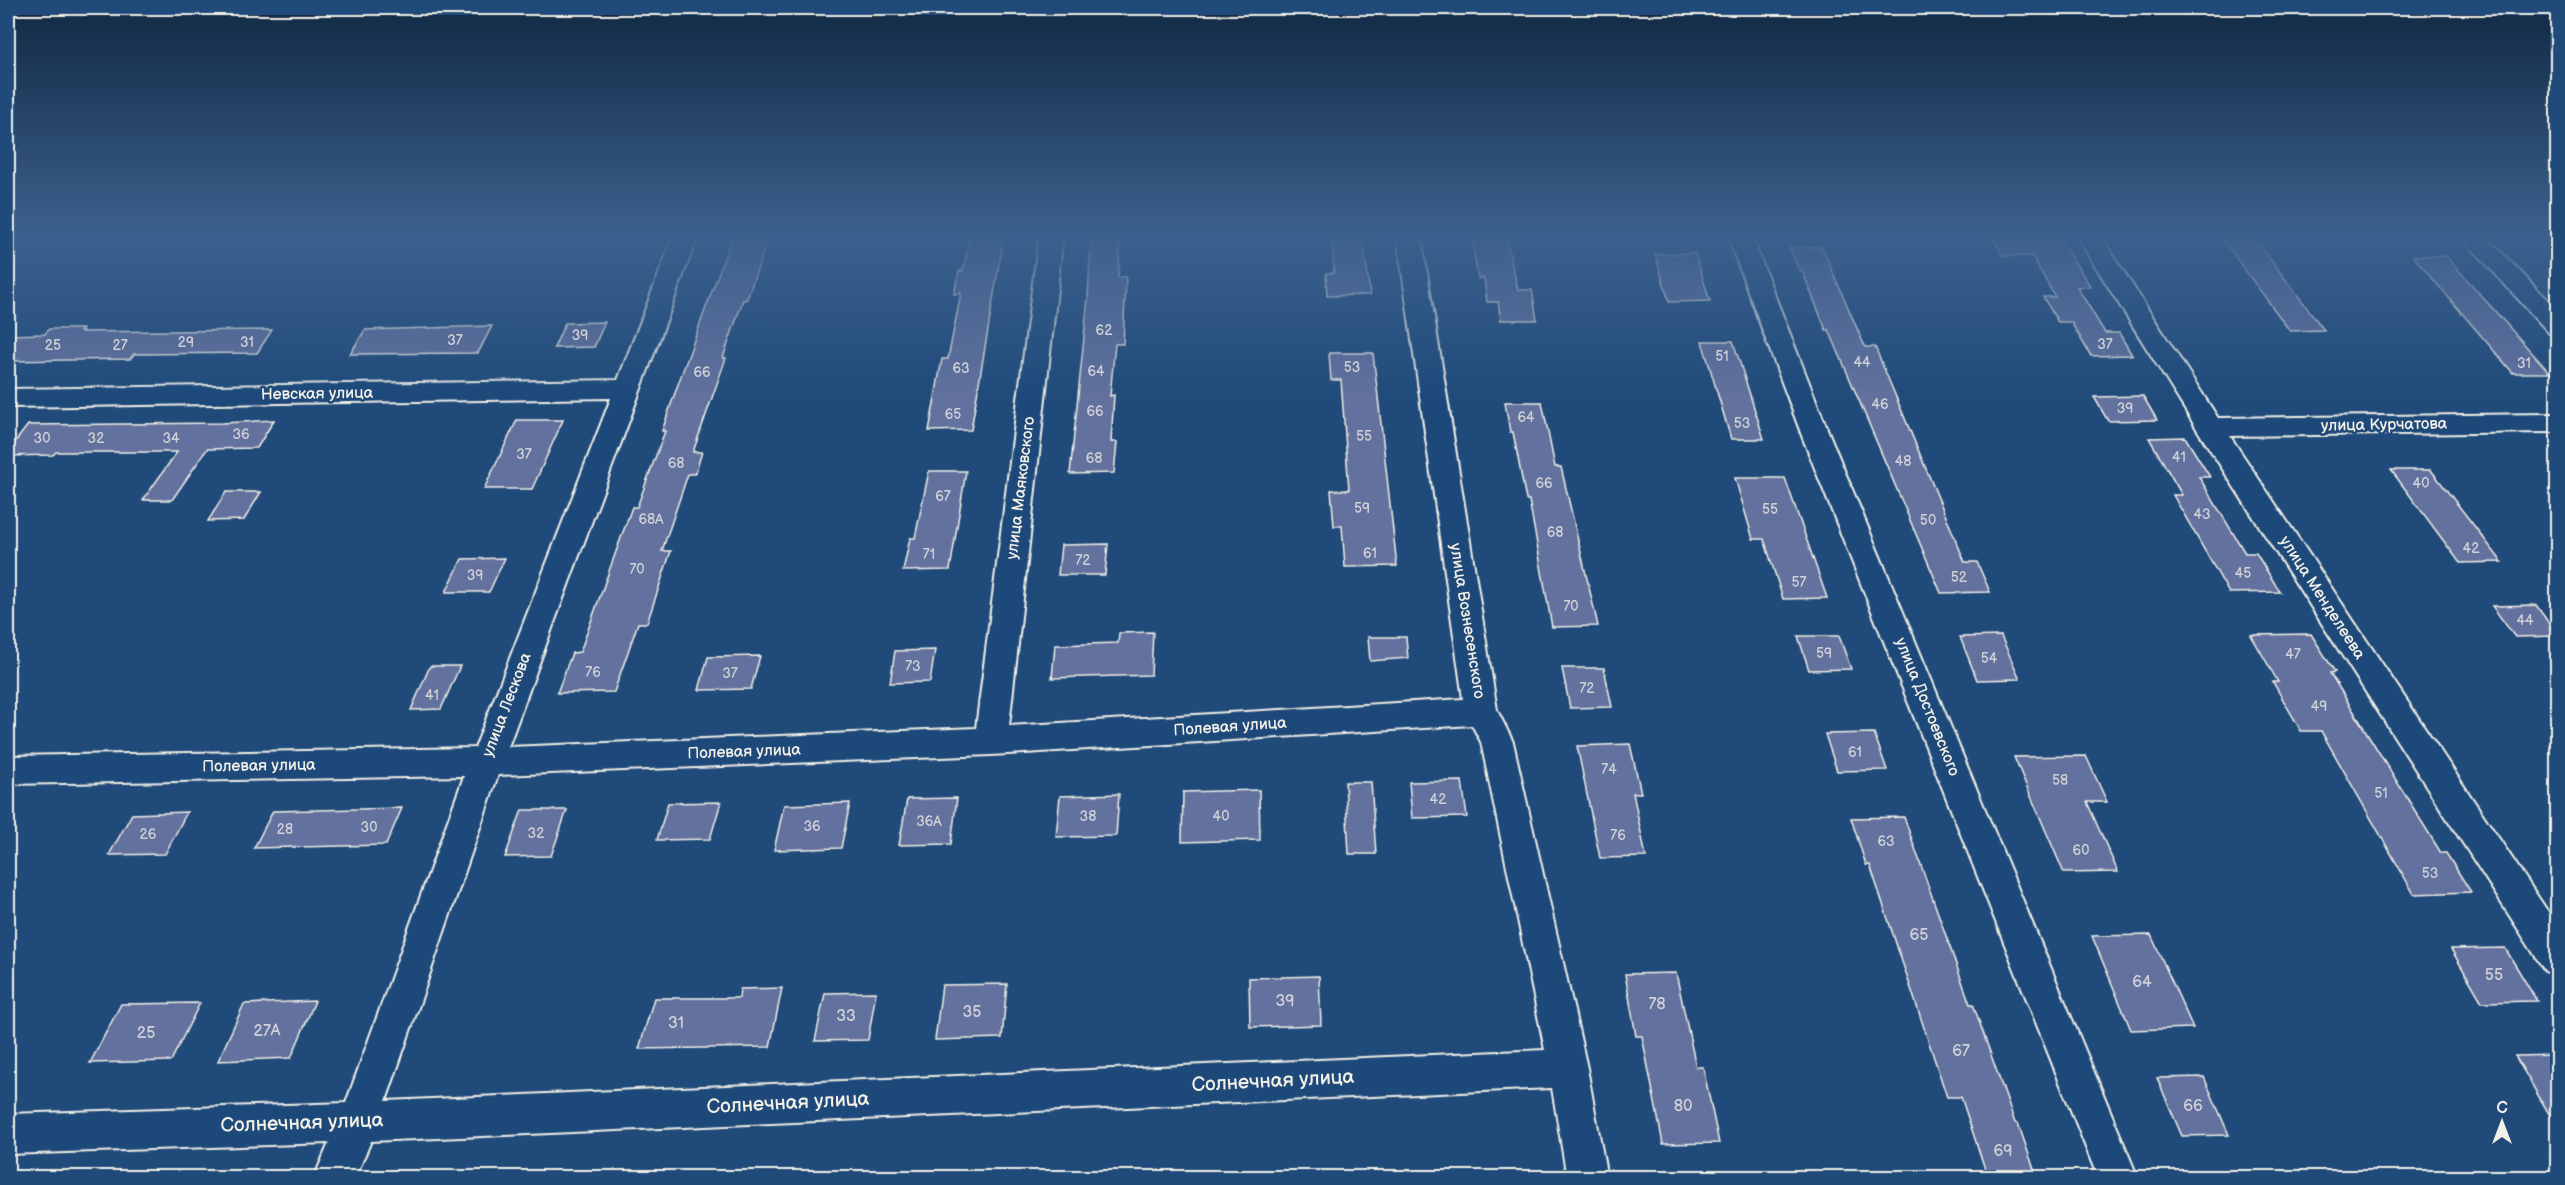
<svg xmlns="http://www.w3.org/2000/svg" width="2565" height="1185" font-family="'Balsamiq Sans',sans-serif">
	<rect width="100%" height="100%" fill="#1f4a7a"/>
	<filter id="ink" filterUnits="userSpaceOnUse"><feTurbulence type="fractalNoise" baseFrequency=".0167" numOctaves="2"/><feDisplacementMap in="SourceGraphic" scale="12" xChannelSelector="R" yChannelSelector="G"/><feConvolveMatrix kernelMatrix="1 2 1 2 8 2 1 2 1" color-interpolation-filters="sRGB"/></filter>
	<g filter="url(#ink)">
		<g fill="#64719e" stroke="#f4f1e8" stroke-width="1.5">
			<polygon points="970,235 1004,235 971,430 929,431 942,359 948,359 961,293 954,294 959,271 963,271"/>
			<polygon points="1332,235 1363,235 1370,295 1327,296 1326,273 1334,273"/>
			<polygon points="1471,235 1505,235 1518,290 1532,290 1537,320 1501,320 1498,302 1487,302 1484,278 1478,279"/>
			<polygon points="2219,235 2252,235 2324,330 2290,331"/>
			<polygon points="2057,236 2091,287 2077,287 2105,333 2119,333 2132,355 2091,356 2071,322 2058,322 2043,297 2055,297 2032,256 2003,256 1992,237"/>
			<polygon points="768,238 747,299 743,300 723,358 726,358 693,452 702,452 695,474 688,474 662,551 671,551 647,623 638,623 614,692 557,693 572,653 580,652 632,507 637,507 665,431 662,431 677,387 731,239"/>
			<polygon points="1091,238 1121,238 1118,277 1126,277 1123,344 1115,344 1110,396 1114,395 1111,442 1117,442 1114,473 1070,474 1088,298"/>
			<polygon points="1789,247 1822,247 1865,347 1875,347 1965,562 1977,562 1990,592 1941,593 1829,330 1826,330 1802,270 1799,270"/>
			<polygon points="1695,253 1710,301 1669,302 1655,254"/>
			<polygon points="2413,256 2446,256 2550,373 2513,373"/>
			<polygon points="605,322 594,347 554,348 565,323"/>
			<polygon points="492,326 478,353 350,354 365,330"/>
			<polygon points="49,329 83,329 80,332 272,330 257,353 134,354 130,359 8,361 8,335 45,334"/>
			<polygon points="1702,341 1733,341 1764,439 1731,439"/>
			<polygon points="1329,353 1373,353 1397,566 1345,567 1342,526 1334,526 1331,490 1349,490 1341,380 1331,380"/>
			<polygon points="2143,396 2157,420 2108,421 2094,397"/>
			<polygon points="1505,402 1542,402 1555,467 1561,467 1598,626 1552,627 1529,500 1526,500 1513,432 1510,432"/>
			<polygon points="274,420 257,448 207,449 172,500 143,500 177,452 56,452 53,455 8,456 8,451 28,425 223,423"/>
			<polygon points="517,420 563,420 532,489 484,489"/>
			<polygon points="2185,437 2210,477 2199,477 2245,553 2256,553 2280,592 2229,593 2173,495 2182,495 2149,438"/>
			<polygon points="2391,470 2431,470 2502,562 2460,563"/>
			<polygon points="929,471 966,471 950,570 903,571 910,538 915,538"/>
			<polygon points="1735,478 1785,478 1827,598 1783,599 1764,539 1753,539"/>
			<polygon points="226,492 261,492 244,520 208,521"/>
			<polygon points="1108,544 1105,575 1058,575 1061,545"/>
			<polygon points="505,558 489,592 446,592 462,559"/>
			<polygon points="2536,605 2558,636 2515,637 2492,606"/>
			<polygon points="1153,632 1151,675 1052,678 1055,645 1118,643 1119,633"/>
			<polygon points="2311,634 2335,672 2330,673 2388,767 2441,853 2446,853 2471,892 2414,894 2321,731 2301,731 2273,682 2278,682 2251,635"/>
			<polygon points="1798,636 1839,636 1851,669 1809,670"/>
			<polygon points="2001,636 2020,679 1977,680 1960,637"/>
			<polygon points="1368,637 1406,637 1408,658 1370,661"/>
			<polygon points="935,650 930,682 890,683 895,651"/>
			<polygon points="760,656 751,689 699,690 708,657"/>
			<polygon points="430,666 460,666 441,709 411,710"/>
			<polygon points="1562,668 1604,668 1612,707 1570,708"/>
			<polygon points="1874,733 1887,770 1837,771 1825,734"/>
			<polygon points="1630,744 1641,793 1633,793 1646,857 1600,858 1577,746"/>
			<polygon points="2086,756 2107,802 2087,802 2118,872 2064,873 2014,757"/>
			<polygon points="1462,781 1467,817 1412,818 1409,782"/>
			<polygon points="1345,782 1371,782 1376,854 1349,854"/>
			<polygon points="1259,790 1260,840 1182,842 1183,792"/>
			<polygon points="1119,794 1116,836 1056,837 1060,796"/>
			<polygon points="957,798 951,844 899,845 907,799"/>
			<polygon points="721,802 710,839 657,840 668,803"/>
			<polygon points="850,803 841,848 774,850 784,805"/>
			<polygon points="402,808 386,845 254,848 273,811"/>
			<polygon points="522,810 567,810 551,856 505,857"/>
			<polygon points="187,812 165,854 109,855 132,814"/>
			<polygon points="1904,817 1970,1004 1973,1004 2015,1123 2018,1123 2037,1178 1988,1178 1961,1097 1947,1097 1870,865 1866,865 1851,818"/>
			<polygon points="2151,935 2193,1028 2131,1030 2092,936"/>
			<polygon points="2505,948 2537,1001 2482,1002 2451,949"/>
			<polygon points="1676,973 1696,1067 1703,1067 1719,1143 1663,1144 1642,1036 1636,1036 1625,974"/>
			<polygon points="1319,976 1321,1025 1250,1027 1249,978"/>
			<polygon points="1007,984 1002,1038 935,1040 942,985"/>
			<polygon points="782,988 770,1047 639,1049 654,998 739,998 740,989"/>
			<polygon points="876,992 868,1040 815,1041 825,993"/>
			<polygon points="315,1001 291,1058 218,1061 244,1004"/>
			<polygon points="200,1003 171,1061 90,1063 121,1004"/>
			<polygon points="2558,1055 2558,1129 2515,1056"/>
			<polygon points="2204,1077 2229,1135 2182,1136 2157,1078"/>
		</g>
		<g fill="none" stroke-linecap="round" stroke-linejoin="round">
			<g stroke="#f4f1e8" stroke-width="4">
				<g id="minor">
					<path d="M674,235H698L508,747L976,728L1039,235H1063L1009,726L1463,699L1397,235H1421L1497,710L1513,742L1587,1068L1607,1178H1567L1552,1088L371,1141L355,1178H314L329,1143L8,1154V1114L346,1103L464,776L8,784V756L475,748L611,398L8,407V389L618,380ZM1472,725L1481,742L1545,1050L386,1101L498,775L991,755Z"/>
					<polygon points="1727,235 1751,235 1830,436 2138,1178 2098,1178 1802,436"/>
					<polygon points="2076,235 2100,235 2218,418 2558,414 2558,432 2230,436 2558,927 2558,976 2545,971 2200,434"/>
					<polygon points="2460,235 2485,235 2558,311 2558,335 2549,333"/>
				</g>
			</g>
			<use href="#minor" fill="#1f4a7a" fill-rule="evenodd"/>
		</g>
	</g>
	<linearGradient id="sky" x2="0" y2="1"><stop stop-color="#112943"/><stop offset="0.59" stop-color="#3c608d"/><stop offset="1" stop-color="#3c608d" stop-opacity="0"/></linearGradient>
	<rect width="2565" height="401" fill="url(#sky)"/>
	<g text-anchor="middle" dominant-baseline="central" stroke-width="5" stroke-linejoin="round" paint-order="stroke">
		<g font-size="14" fill="#d0d1d6">
			<text x="1104" y="330">62</text>
			<text x="580" y="335">39</text>
			<text x="455" y="340">37</text>
			<text x="186" y="342">29</text>
			<text x="247" y="342">31</text>
			<text x="2105" y="344">37</text>
			<text x="53" y="345">25</text>
			<text x="120" y="345">27</text>
			<text x="1722" y="356">51</text>
			<text x="1862" y="362">44</text>
			<text x="2524" y="363">31</text>
			<text x="1352" y="367">53</text>
			<text x="961" y="368">63</text>
			<text x="1096" y="371">64</text>
			<text x="702" y="372">66</text>
			<text x="1880" y="404">46</text>
			<text x="2125" y="408">39</text>
			<text x="1095" y="411">66</text>
			<text x="953" y="414">65</text>
			<text x="1526" y="417">64</text>
			<text x="1742" y="423">53</text>
			<text x="241" y="434">36</text>
			<text x="1364" y="436">55</text>
			<text x="42" y="438">30</text>
			<text x="96" y="438">32</text>
			<text x="171" y="438">34</text>
			<text x="524" y="454">37</text>
			<text x="2179" y="457">41</text>
			<text x="1094" y="458">68</text>
			<text x="1903" y="461">48</text>
			<text x="676" y="463">68</text>
			<text x="1544" y="483">66</text>
			<text x="2421" y="483">40</text>
			<text x="943" y="496">67</text>
			<text x="1362" y="508">59</text>
			<text x="1770" y="509">55</text>
			<text x="2202" y="514">43</text>
			<text x="651" y="519">68А</text>
			<text x="1928" y="520">50</text>
			<text x="1555" y="532">68</text>
			<text x="2471" y="548">42</text>
			<text x="1370" y="553">61</text>
			<text x="929" y="554">71</text>
			<text x="1083" y="560">72</text>
			<text x="637" y="569">70</text>
			<text x="2243" y="573">45</text>
			<text x="475" y="575">39</text>
			<text x="1959" y="577">52</text>
			<text x="1799" y="582">57</text>
			<text x="1571" y="606">70</text>
			<text x="2525" y="620">44</text>
			<text x="1824" y="653">59</text>
			<text x="2293" y="654">47</text>
			<text x="1989" y="658">54</text>
			<text x="913" y="666">73</text>
			<text x="593" y="672">76</text>
			<text x="730" y="673">37</text>
			<text x="1587" y="688">72</text>
			<text x="432" y="695">41</text>
			<text x="2319" y="706">49</text>
			<text x="1855" y="752">61</text>
			<text x="1609" y="769">74</text>
			<text x="2060" y="780">58</text>
			<text x="2381" y="793">51</text>
			<text x="1438" y="799">42</text>
			<text x="1088" y="816">38</text>
			<text x="1221" y="816">40</text>
			<text x="929" y="821">36А</text>
			<text x="812" y="826">36</text>
			<text x="369" y="827">30</text>
			<text x="285" y="829">28</text>
			<text x="536" y="833">32</text>
			<text x="148" y="834">26</text>
			<text x="1618" y="835">76</text>
			<text x="1886" y="841">63</text>
			<text x="2081" y="850">60</text>
			<text x="2430" y="873">53</text>
		</g>
		<g font-size="16" fill="#f4f1e8" stroke="#1f4a7a">
			<text transform="translate(317 394) rotate(-1)">Невская улица</text>
			<text transform="translate(2384 425) rotate(-1)">улица Курчатова</text>
			<text transform="translate(1021 488) rotate(-83)">улица Маяковского</text>
			<text transform="translate(2322 598) rotate(57)">улица Менделеева</text>
			<text transform="translate(1467 621) rotate(81)">улица Вознесенского</text>
			<text transform="translate(507 705) rotate(-69)">улица Лескова</text>
			<text transform="translate(1927 707) rotate(68)">улица Достоевского</text>
			<text transform="translate(1230 727) rotate(-4)">Полевая улица</text>
			<text transform="translate(744 752) rotate(-2)">Полевая улица</text>
			<text transform="translate(259 766) rotate(-1)">Полевая улица</text>
		</g>
		<g font-size="16" fill="#d0d1d6">
			<text x="1919" y="935">65</text>
			<text x="2494" y="975">55</text>
			<text x="2142" y="982">64</text>
			<text x="1285" y="1001">39</text>
			<text x="1657" y="1004">78</text>
			<text x="972" y="1012">35</text>
			<text x="846" y="1016">33</text>
			<text x="676" y="1023">31</text>
			<text x="267" y="1031">27А</text>
			<text x="146" y="1033">25</text>
			<text x="1961" y="1051">67</text>
			<text x="1683" y="1106">80</text>
			<text x="2193" y="1106">66</text>
			<text x="2003" y="1151">69</text>
		</g>
		<g font-size="20" fill="#f4f1e8" stroke="#1f4a7a">
			<text transform="translate(1273 1081) rotate(-3)">Солнечная улица</text>
			<text transform="translate(788 1103) rotate(-3)">Солнечная улица</text>
			<text transform="translate(302 1123) rotate(-2)">Солнечная улица</text>
		</g>
	</g>
	<rect width="2565" height="1185" fill="none" stroke="#1f4a7a" stroke-width="30"/>
	<rect x="15" y="15" width="2535" height="1155" fill="none" stroke="#f4f1e8" stroke-width="2" filter="url(#ink)"/>
	<g transform="translate(2502 1122)" stroke="#1f4a7a" stroke-width="4.5" paint-order="stroke">
	<path d="M0-4.5L10 22L0 15L-10 22Z" fill="#f4f1e8"/>
	<text y="-9" font-size="16" font-weight="bold" text-anchor="middle" fill="#f4f1e8">С</text>
	</g>
</svg>
